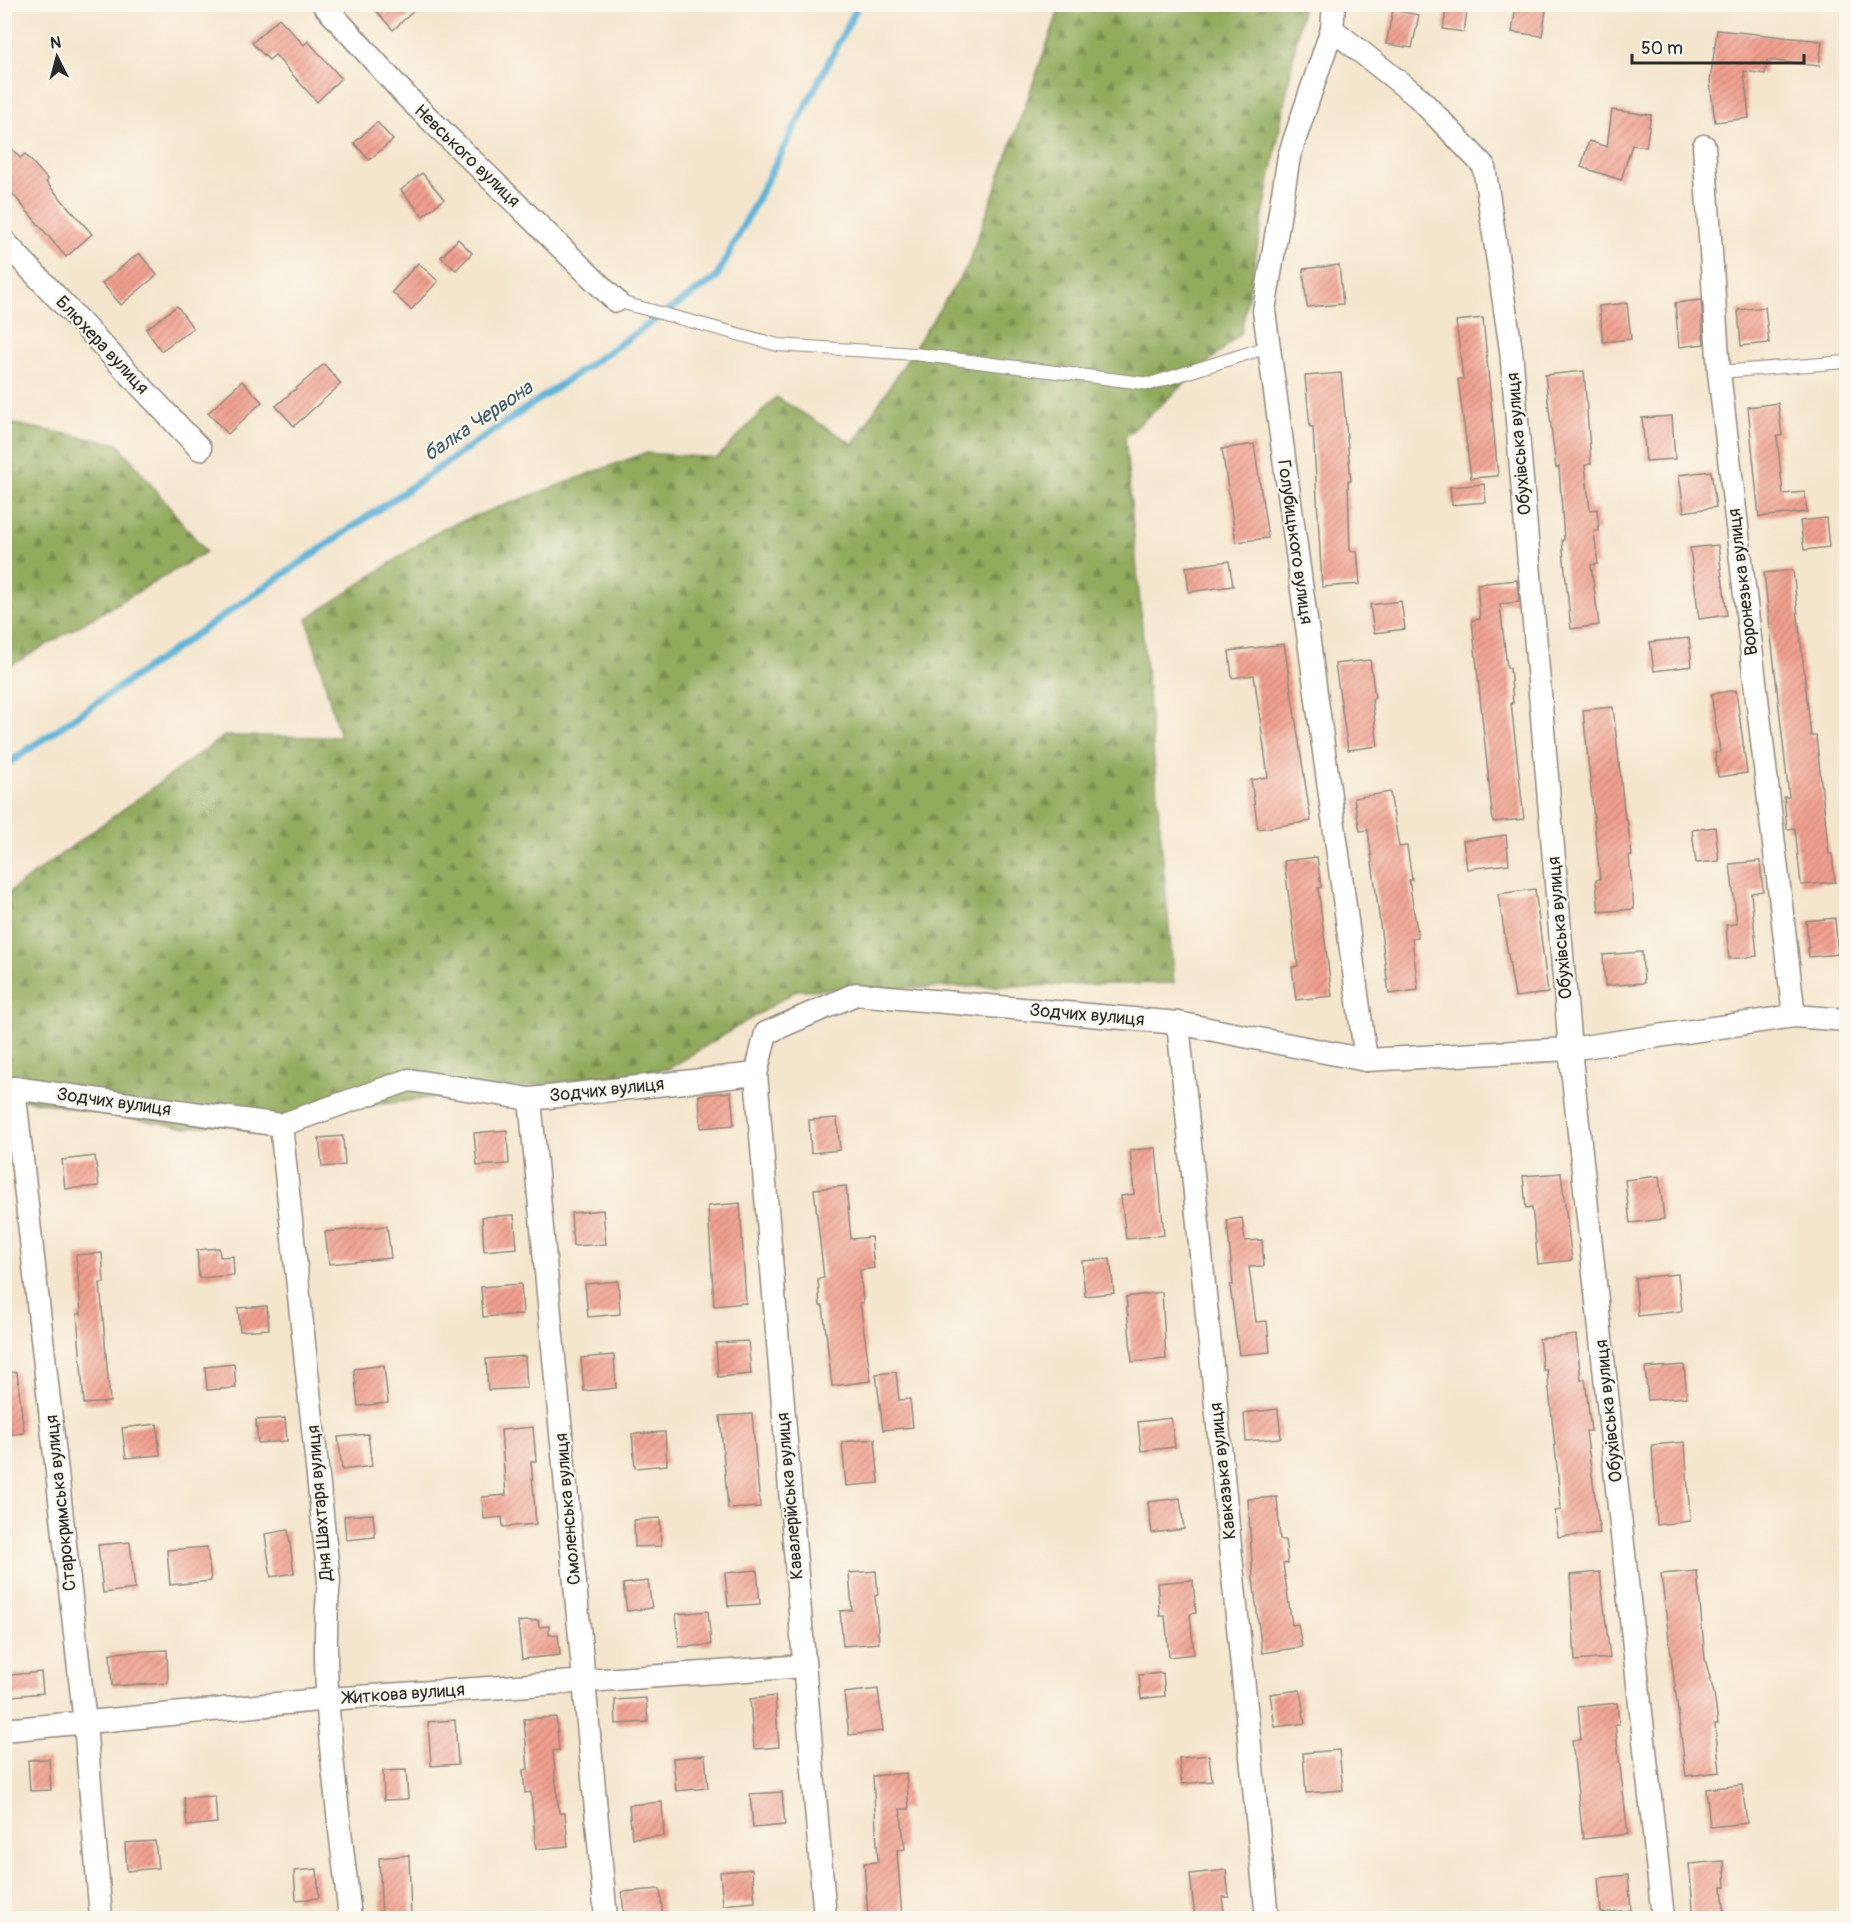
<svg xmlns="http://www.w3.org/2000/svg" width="1851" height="1923" font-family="Pangolin,sans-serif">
	<defs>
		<pattern id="forest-firs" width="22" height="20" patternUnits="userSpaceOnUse" patternTransform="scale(1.5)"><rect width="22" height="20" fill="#92ab5d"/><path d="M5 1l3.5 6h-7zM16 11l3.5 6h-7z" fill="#778b4d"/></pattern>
		<pattern id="building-hatch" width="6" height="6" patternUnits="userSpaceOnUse" patternTransform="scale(1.5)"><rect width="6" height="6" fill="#f2a08f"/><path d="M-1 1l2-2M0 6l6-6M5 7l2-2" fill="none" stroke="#c48375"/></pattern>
	</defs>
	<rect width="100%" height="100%" fill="#fbf7ec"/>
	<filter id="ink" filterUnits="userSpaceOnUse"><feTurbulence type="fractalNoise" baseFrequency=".0167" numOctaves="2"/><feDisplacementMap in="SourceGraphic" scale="12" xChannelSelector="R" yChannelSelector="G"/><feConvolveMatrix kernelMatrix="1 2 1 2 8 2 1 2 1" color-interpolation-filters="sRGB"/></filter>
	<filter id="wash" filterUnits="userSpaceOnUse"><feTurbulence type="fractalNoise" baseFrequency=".008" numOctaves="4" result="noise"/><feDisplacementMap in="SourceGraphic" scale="24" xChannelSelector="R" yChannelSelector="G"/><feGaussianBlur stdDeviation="1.35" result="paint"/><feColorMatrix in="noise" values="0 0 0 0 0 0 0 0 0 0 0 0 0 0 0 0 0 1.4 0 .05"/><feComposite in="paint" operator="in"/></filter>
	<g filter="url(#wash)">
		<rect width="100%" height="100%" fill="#f4e6cd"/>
		<g fill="url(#forest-firs)" stroke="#5e6b44" stroke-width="1.5">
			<polygon points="1061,5 1303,5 1241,333 1125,437 1174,983 797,990 668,1069 187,1128 5,1096 4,896 224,736 340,737 307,619 443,528 645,453 717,458 776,397 853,444 968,265"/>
			<polygon points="5,419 8,423 118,444 206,552 5,669"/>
		</g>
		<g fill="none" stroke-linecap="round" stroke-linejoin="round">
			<polyline stroke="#5bb3d8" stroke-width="7" points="4,766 716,278 859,4"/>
		</g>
		<g id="blocks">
			<g fill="url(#building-hatch)">
				<polygon points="370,4 421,4 393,30"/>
				<polygon points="1447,4 1468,4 1464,32 1443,29"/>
				<polygon points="1516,5 1546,10 1542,36 1512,32"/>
				<polygon points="1393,10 1419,15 1412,48 1386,44"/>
				<polygon points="279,18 304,45 308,41 341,78 317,102 275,55 269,60 252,43"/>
				<polygon points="1717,30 1822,41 1819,66 1767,60 1765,74 1744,71 1749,118 1715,122 1710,82"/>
				<polygon points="1612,110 1651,115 1646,147 1632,145 1621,180 1581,167 1589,141 1607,147"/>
				<polygon points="377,122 393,140 369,160 354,143"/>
				<polygon points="4,140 20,158 25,154 48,180 46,182 92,234 66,257 4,184"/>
				<polygon points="422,173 444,199 423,216 401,190"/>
				<polygon points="458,239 472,253 456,270 441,257"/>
				<polygon points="139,253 157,275 121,305 102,283"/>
				<polygon points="418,263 438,281 411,310 392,292"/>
				<polygon points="1339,265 1343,304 1307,307 1303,269"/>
				<polygon points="1701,300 1704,344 1679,347 1675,303"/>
				<polygon points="1627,303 1631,339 1603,342 1599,306"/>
				<polygon points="177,306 193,328 161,351 146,329"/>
				<polygon points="1765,307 1769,343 1741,346 1738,310"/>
				<polygon points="1483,318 1498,476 1471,478 1458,379 1463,379 1456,321"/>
				<polygon points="324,364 341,384 294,426 276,406"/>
				<polygon points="1584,371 1591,464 1585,465 1590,510 1597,509 1599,531 1594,531 1598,564 1591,565 1599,625 1571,629 1562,540 1564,540 1559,467 1556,468 1545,375"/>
				<polygon points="1341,373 1351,481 1348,481 1350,551 1357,551 1360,584 1322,587 1313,427 1310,427 1305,376"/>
				<polygon points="242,381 262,402 228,434 208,413"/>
				<polygon points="1778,403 1782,436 1777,436 1783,494 1805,492 1807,512 1759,517 1748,407"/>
				<polygon points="1672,416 1675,459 1646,461 1642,418"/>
				<polygon points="1254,444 1268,538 1236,542 1222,449"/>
				<polygon points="1711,471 1716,507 1684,512 1679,475"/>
				<polygon points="1484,484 1486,502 1452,505 1450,487"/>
				<polygon points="1826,518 1829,547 1804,550 1800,521"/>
				<polygon points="1718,545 1727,615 1699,619 1690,548"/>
				<polygon points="1229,561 1233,586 1189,592 1186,567"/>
				<polygon points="1793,570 1811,736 1816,736 1829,854 1832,854 1835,882 1801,885 1795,828 1787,829 1784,797 1789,797 1764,573"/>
				<polygon points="1517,580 1519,602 1500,604 1507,668 1510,668 1513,703 1511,703 1524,819 1493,822 1472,620 1480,619 1477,584"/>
				<polygon points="1401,601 1405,629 1374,633 1370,605"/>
				<polygon points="1689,638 1692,666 1654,671 1650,642"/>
				<polygon points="1284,644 1311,821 1258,829 1251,780 1268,777 1254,675 1232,678 1229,651"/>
				<polygon points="1370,660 1375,698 1372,699 1378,746 1348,750 1335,664"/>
				<polygon points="1736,690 1747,773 1718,777 1715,753 1720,752 1711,694"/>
				<polygon points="1613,707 1625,819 1627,819 1632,856 1629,856 1634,909 1599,912 1596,880 1600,879 1583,710"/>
				<polygon points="1390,792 1399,847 1407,846 1412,880 1409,880 1418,937 1412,938 1418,990 1389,994 1368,830 1360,831 1354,798"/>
				<polygon points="1715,827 1719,861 1696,863 1692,830"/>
				<polygon points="1506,835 1509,864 1467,869 1463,841"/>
				<polygon points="1317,857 1321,887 1318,888 1332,996 1296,1000 1292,967 1298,966 1284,861"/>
				<polygon points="1760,861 1763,891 1751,893 1757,956 1729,959 1726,925 1737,924 1730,864"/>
				<polygon points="1535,889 1548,993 1515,997 1498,894"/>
				<polygon points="1835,918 1838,954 1809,957 1806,921"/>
				<polygon points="1642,952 1644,983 1605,986 1603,955"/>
				<polygon points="731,1092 734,1125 701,1128 699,1095"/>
				<polygon points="837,1118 840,1150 811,1153 809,1120"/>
				<polygon points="507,1130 509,1164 477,1166 474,1133"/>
				<polygon points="343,1136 345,1165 322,1167 319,1138"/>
				<polygon points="1156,1148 1164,1235 1126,1239 1121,1196 1134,1194 1130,1150"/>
				<polygon points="95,1156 99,1186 65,1189 62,1160"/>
				<polygon points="1561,1173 1572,1260 1538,1264 1532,1207 1526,1208 1523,1176"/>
				<polygon points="1659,1176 1664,1219 1630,1223 1625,1180"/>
				<polygon points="846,1186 851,1239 871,1237 874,1268 860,1270 863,1303 860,1303 871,1381 832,1386 823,1306 820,1306 818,1279 824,1278 814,1189"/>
				<polygon points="740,1203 746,1303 714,1306 708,1206"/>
				<polygon points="603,1210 606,1244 573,1246 571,1213"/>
				<polygon points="514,1215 517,1248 484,1251 482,1217"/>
				<polygon points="1242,1218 1245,1241 1262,1240 1264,1266 1249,1267 1256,1322 1267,1321 1270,1352 1239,1355 1230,1285 1233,1285 1227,1220"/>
				<polygon points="387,1226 391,1258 329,1264 325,1232"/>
				<polygon points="219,1248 220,1257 233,1256 234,1275 199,1278 197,1250"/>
				<polygon points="102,1253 104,1283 100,1283 110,1402 84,1404 77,1314 81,1314 76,1255"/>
				<polygon points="1110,1259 1114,1293 1085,1296 1082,1261"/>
				<polygon points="1678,1274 1682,1311 1638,1316 1635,1278"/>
				<polygon points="618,1281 620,1314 588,1317 585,1284"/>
				<polygon points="521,1284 523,1314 483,1317 481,1287"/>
				<polygon points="1162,1292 1166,1359 1132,1362 1126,1297"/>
				<polygon points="267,1306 269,1329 240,1331 238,1308"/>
				<polygon points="1576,1335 1581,1380 1585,1379 1591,1431 1586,1431 1600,1533 1558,1537 1555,1511 1561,1510 1557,1467 1547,1370 1543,1370 1539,1339"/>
				<polygon points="748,1341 751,1374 718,1377 716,1343"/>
				<polygon points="614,1355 616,1388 584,1391 581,1358"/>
				<polygon points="525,1356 527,1388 488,1390 486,1359"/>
				<polygon points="234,1364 236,1388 207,1390 205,1367"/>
				<polygon points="384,1365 388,1403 358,1406 354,1369"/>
				<polygon points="1684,1365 1687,1397 1648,1400 1645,1368"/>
				<polygon points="17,1372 24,1433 4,1435 4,1373"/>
				<polygon points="896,1372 899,1400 910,1399 913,1427 883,1430 876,1374"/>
				<polygon points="1278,1409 1281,1438 1246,1441 1244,1413"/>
				<polygon points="752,1414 760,1507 728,1509 720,1416"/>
				<polygon points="285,1418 287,1441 258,1443 256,1420"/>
				<polygon points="1171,1418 1175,1447 1141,1451 1138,1422"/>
				<polygon points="157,1424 160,1455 126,1458 122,1428"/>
				<polygon points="533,1427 536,1461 531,1461 536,1524 503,1527 502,1517 484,1519 482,1497 506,1495 501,1430"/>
				<polygon points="665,1432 667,1465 635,1468 632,1434"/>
				<polygon points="368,1434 372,1466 342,1470 338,1437"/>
				<polygon points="875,1439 879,1483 846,1486 842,1442"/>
				<polygon points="1685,1442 1690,1521 1657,1525 1652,1445"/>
				<polygon points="1277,1497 1280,1540 1285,1540 1288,1563 1283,1564 1292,1625 1298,1624 1302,1647 1262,1653 1253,1579 1248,1499"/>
				<polygon points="1180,1498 1184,1529 1152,1533 1148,1502"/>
				<polygon points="373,1514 375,1537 346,1540 344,1516"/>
				<polygon points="660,1518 661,1546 635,1547 634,1520"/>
				<polygon points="288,1530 294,1573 271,1577 265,1534"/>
				<polygon points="130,1542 135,1589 103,1593 98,1545"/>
				<polygon points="207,1547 211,1581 170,1585 167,1550"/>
				<polygon points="757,1570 760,1604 728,1606 725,1573"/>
				<polygon points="876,1571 878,1595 875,1596 879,1643 843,1646 840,1611 852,1610 849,1573"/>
				<polygon points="1697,1571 1705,1659 1714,1693 1718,1724 1715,1724 1720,1772 1686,1776 1661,1574"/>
				<polygon points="1600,1572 1610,1658 1575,1661 1570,1575"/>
				<polygon points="1193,1580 1196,1613 1190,1614 1194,1654 1169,1657 1165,1616 1160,1616 1157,1583"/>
				<polygon points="648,1581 652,1608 627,1611 623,1584"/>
				<polygon points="708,1611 711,1645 679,1647 676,1614"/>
				<polygon points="538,1620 539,1627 549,1626 549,1635 558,1634 560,1655 522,1659 518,1622"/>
				<polygon points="167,1650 168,1683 112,1686 110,1653"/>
				<polygon points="41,1672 43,1693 12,1696 10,1675"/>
				<polygon points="1163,1673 1165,1696 1141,1699 1139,1675"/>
				<polygon points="878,1689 883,1731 849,1735 844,1693"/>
				<polygon points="1300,1690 1305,1723 1275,1727 1270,1694"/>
				<polygon points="775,1696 779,1747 754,1749 750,1699"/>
				<polygon points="646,1698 648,1722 616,1724 615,1700"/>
				<polygon points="1617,1703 1619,1724 1615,1724 1628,1834 1583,1839 1572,1740 1581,1740 1578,1707"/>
				<polygon points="556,1717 559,1750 553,1751 559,1813 565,1813 568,1846 536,1849 531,1792 525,1793 523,1770 528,1769 524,1719"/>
				<polygon points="455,1720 458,1764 431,1766 428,1722"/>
				<polygon points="1339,1750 1343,1790 1306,1793 1303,1753"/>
				<polygon points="705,1755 708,1788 676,1791 673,1758"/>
				<polygon points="1209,1755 1212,1781 1182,1784 1179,1758"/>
				<polygon points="49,1759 51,1790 30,1791 28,1760"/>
				<polygon points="406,1770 408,1799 384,1800 383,1771"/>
				<polygon points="906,1773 909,1809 900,1809 905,1849 897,1850 902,1918 868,1918 864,1863 878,1862 873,1776"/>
				<polygon points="1742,1785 1747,1823 1710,1827 1706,1789"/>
				<polygon points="782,1792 785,1825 753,1828 750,1794"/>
				<polygon points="215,1796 217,1823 187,1826 184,1798"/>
				<polygon points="662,1802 664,1836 632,1838 629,1805"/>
				<polygon points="155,1841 158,1868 127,1871 125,1843"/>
				<polygon points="409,1855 411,1918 382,1918 379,1858"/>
				<polygon points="1724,1861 1726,1886 1722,1886 1725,1918 1694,1918 1689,1864"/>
				<polygon points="317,1869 319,1898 296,1900 294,1871"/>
				<polygon points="752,1869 755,1902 723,1905 720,1872"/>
				<polygon points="1226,1870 1229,1897 1222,1897 1225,1918 1195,1918 1190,1874"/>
				<polygon points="1628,1875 1631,1910 1601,1913 1598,1878"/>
				<polygon points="660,1889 663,1918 624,1918 622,1892"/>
			</g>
		</g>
	</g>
	<g filter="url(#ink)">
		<use href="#blocks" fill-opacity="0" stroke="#90887c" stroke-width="1.5"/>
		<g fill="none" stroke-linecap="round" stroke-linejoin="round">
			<g stroke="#90887c" stroke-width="14">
				<g id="lane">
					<polyline points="616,301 778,345 915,354 1150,384 1268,347"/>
					<polyline points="1719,372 1846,362"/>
				</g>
			</g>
			<g stroke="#90887c" stroke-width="25">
				<g id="street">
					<polyline points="323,4 407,97 616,301"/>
					<polyline points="1334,4 1332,29 1418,97 1484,166 1511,350 1570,1049 1663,1918"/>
					<polyline points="1332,29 1289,156 1264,311 1366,1060"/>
					<polyline points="1704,146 1719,372 1794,1016"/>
					<polyline points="4,241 200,449"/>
					<polyline points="1178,1023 1267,1918"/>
					<polyline points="756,1074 825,1918"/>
					<polyline points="14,1088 85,1723 101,1918"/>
					<polyline points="4,1090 14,1088 281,1125 409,1080 530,1099 756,1074 766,1033 856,994 1178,1023 1366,1060 1570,1049 1794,1016 1846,1020"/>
					<polyline points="530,1099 606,1918"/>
					<path d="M281,1125L329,1581C318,1688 339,1811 350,1918"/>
					<polyline points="4,1730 329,1699 804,1666"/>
				</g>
			</g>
			<use href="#lane" stroke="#fff" stroke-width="12"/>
			<use href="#street" stroke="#fff" stroke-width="22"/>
		</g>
	</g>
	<g text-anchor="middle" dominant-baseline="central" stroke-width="4.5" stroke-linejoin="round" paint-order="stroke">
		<g font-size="18" fill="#2b2b2b" stroke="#fbf7ec">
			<text transform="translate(467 156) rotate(44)">Невського вулиця</text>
			<text transform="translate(102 345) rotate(47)">Блюхера вулиця</text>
			<text transform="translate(1519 444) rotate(-95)">Обухівська вулиця</text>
			<text transform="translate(1295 542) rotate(82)">Голубицького вулиця</text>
			<text transform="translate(1743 582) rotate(-97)">Воронезька вулиця</text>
			<text transform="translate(1560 928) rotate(-95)">Обухівська вулиця</text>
			<text transform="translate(1087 1015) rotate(5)">Зодчих вулиця</text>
			<text transform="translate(607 1090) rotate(-6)">Зодчих вулиця</text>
			<text transform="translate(114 1102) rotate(8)">Зодчих вулиця</text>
			<text transform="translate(1609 1411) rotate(-96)">Обухівська вулиця</text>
			<text transform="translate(1223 1471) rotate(-96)">Кавказька вулиця</text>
			<text transform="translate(790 1496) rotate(-95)">Кавалерійська вулиця</text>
			<text transform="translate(61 1503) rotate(-96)">Старокримська вулиця</text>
			<text transform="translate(320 1503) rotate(-95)">Дня Шахтаря вулиця</text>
			<text transform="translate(568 1509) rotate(-95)">Смоленська вулиця</text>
			<text transform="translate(404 1694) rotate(-4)">Житкова вулиця</text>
		</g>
		<g font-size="20" font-style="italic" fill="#3c5b68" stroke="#fbf7ec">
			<text transform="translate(478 421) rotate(-34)">балка Червона</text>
		</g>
	</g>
	<rect width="1851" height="1923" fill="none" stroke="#fbf7ec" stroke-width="24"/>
	<g transform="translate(57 57) rotate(354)" stroke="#fbf7ec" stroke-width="4.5" paint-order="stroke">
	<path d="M0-4.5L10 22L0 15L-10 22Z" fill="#2b2b2b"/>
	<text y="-9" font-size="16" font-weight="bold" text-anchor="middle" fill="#2b2b2b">N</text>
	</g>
	<path d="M1632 54v9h172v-9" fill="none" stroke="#2b2b2b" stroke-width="3"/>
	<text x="1641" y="54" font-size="18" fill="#2b2b2b" stroke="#fbf7ec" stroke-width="4.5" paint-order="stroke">50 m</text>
</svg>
